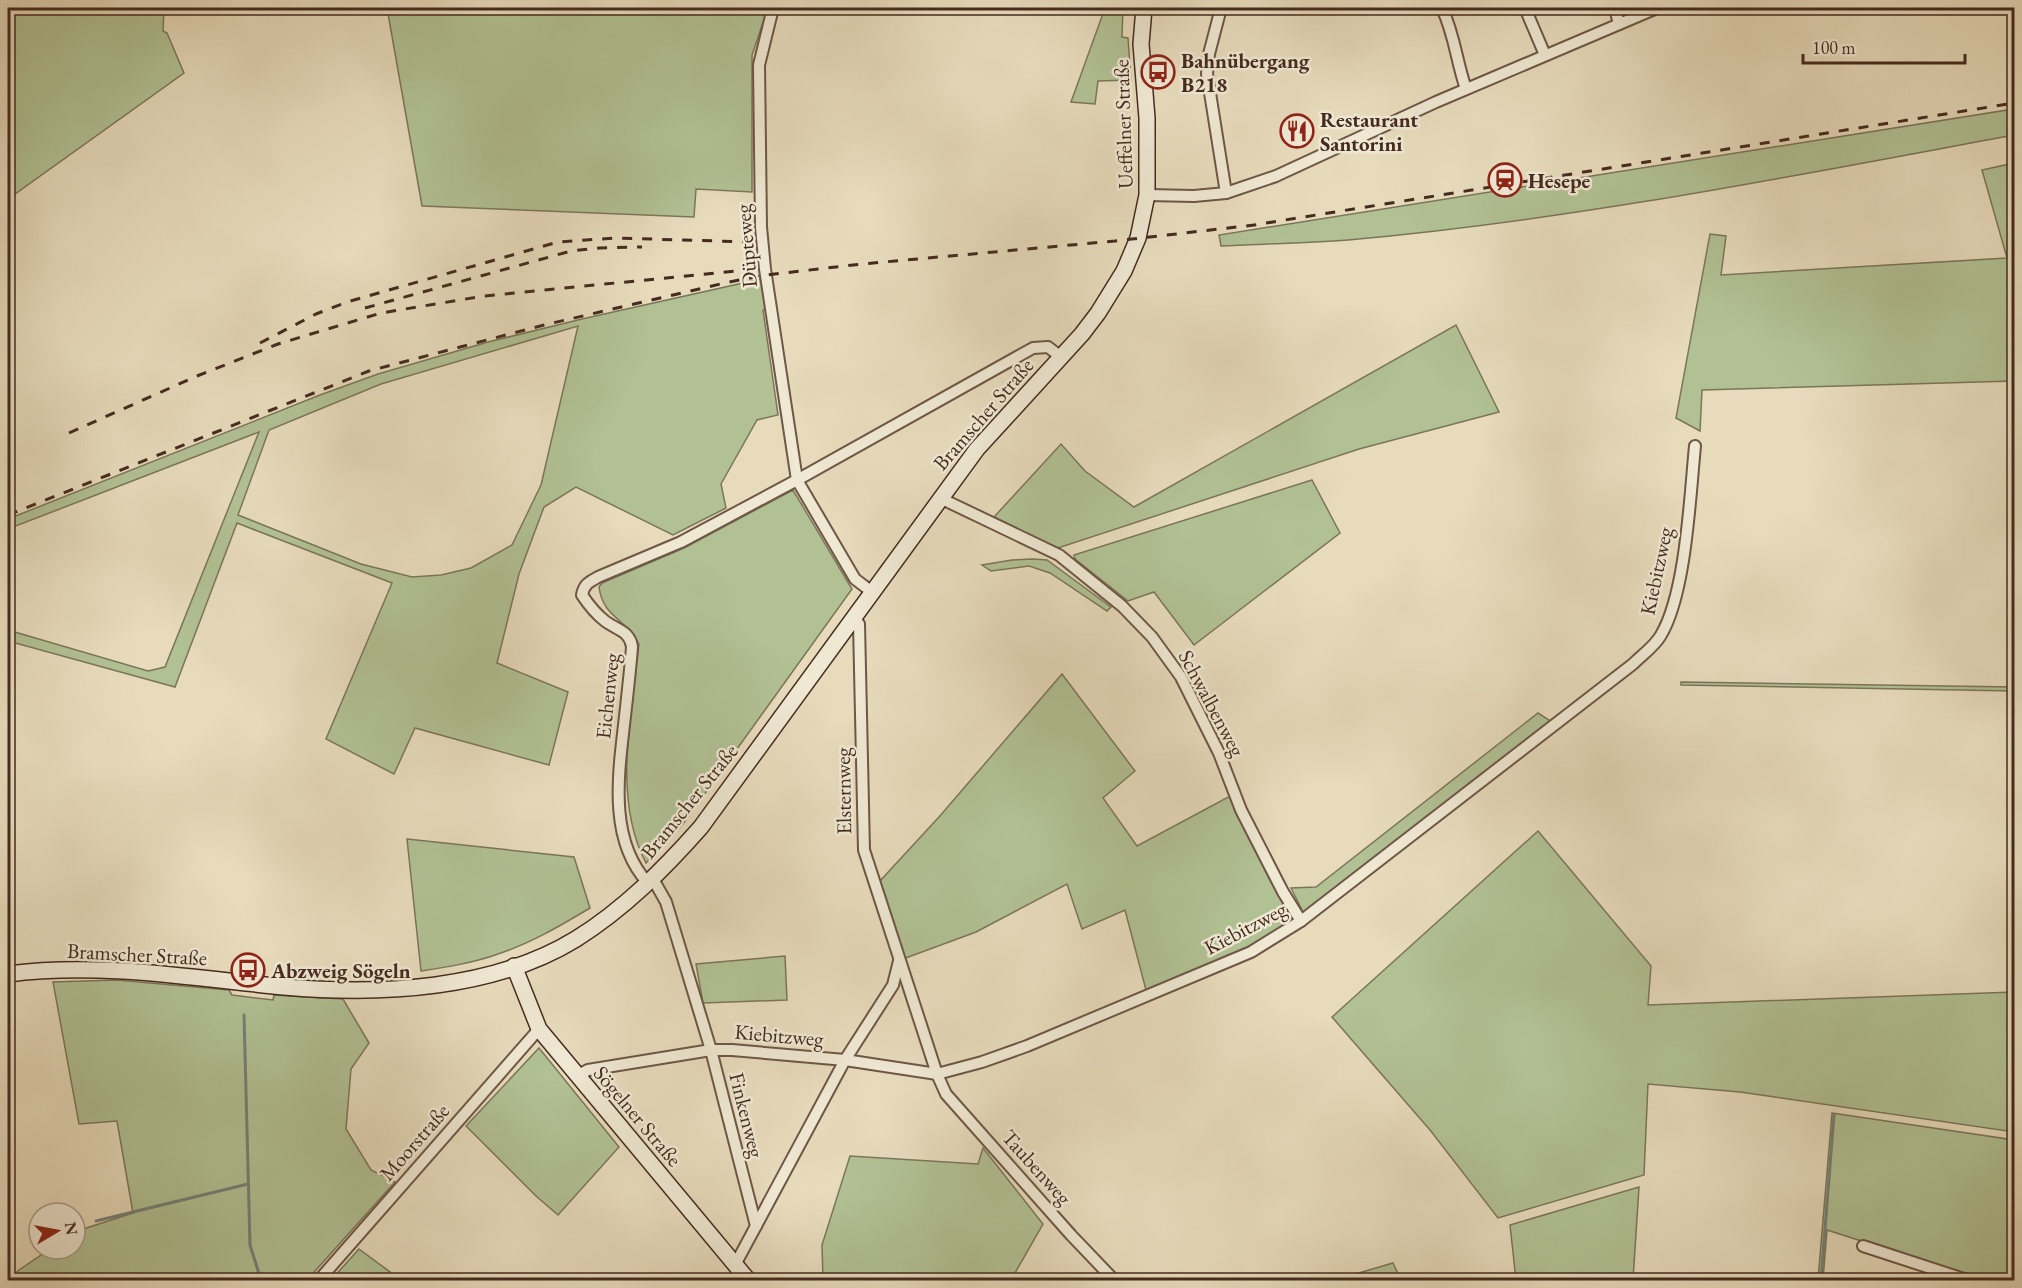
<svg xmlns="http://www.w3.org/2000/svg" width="2022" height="1288" font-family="'EB Garamond',serif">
	<rect width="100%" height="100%" fill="#e7dbbc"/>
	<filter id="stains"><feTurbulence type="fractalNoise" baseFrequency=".00333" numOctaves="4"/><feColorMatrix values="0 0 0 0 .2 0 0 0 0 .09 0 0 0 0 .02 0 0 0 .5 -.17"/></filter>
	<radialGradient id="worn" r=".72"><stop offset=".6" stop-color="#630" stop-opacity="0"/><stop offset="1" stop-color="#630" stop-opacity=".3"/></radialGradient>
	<g fill="#b1c194" stroke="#7b765a" stroke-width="1.5" fill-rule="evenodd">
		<polygon points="8,8 164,8 163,31 167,33 184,73 8,199"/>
		<polygon points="387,8 768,8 752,55 752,192 696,189 694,217 422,206"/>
		<polygon points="1105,8 1123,8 1122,37 1128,38 1131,80 1098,81 1095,104 1071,102"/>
		<path d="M2014,109V135C1793,176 1572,220 1348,240C1306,243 1263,244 1221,246L1219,235Z"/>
		<polygon points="2014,163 2014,381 1702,390 1700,431 1676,418 1710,234 1726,236 1721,275 2007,258 1982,170"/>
		<path d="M761,279L768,309L763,310L778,415L757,420L721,484L726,508L673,535L576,487L544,507L519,574L497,663L568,692L549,765L415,728L394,774L326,739L392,583L237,523L175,687L8,641V630L148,671L165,667L259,432L8,529V519L320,395L378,374L488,342L582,319ZM578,326L541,485L512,545L471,568L441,575L412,577L361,564L238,515L269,430L381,384Z"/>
		<polygon points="1456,325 1499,412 1359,449 1055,549 994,517 1061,444 1085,471 1134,507"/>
		<polygon points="1312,480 1340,533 1194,645 1154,592 1128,601 1075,559 1074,555"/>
		<path d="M793,490L852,589L683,824L646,863C612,799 632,712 639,644C626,618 603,618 599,587L602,583L684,548Z"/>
		<polygon points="1033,559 1047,560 1111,607 1107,611 1050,573 1029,566 991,571 982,565 1012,560"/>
		<polygon points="1062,674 1135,771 1103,798 1137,846 1232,795 1297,921 1255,945 1146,990 1125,910 1082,929 1067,884 976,932 903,959 880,881 939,817"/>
		<polygon points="1681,682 2014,687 2014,691 1681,685"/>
		<polygon points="1538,713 1552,722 1305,916 1291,888 1316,887"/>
		<polygon points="1538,831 1651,966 1648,1005 2014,992 2014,1132 1740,1092 1648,1084 1644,1175 1498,1218 1430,1130 1332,1017"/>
		<path d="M407,839L574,857L590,908C560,926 531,943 498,954C473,963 447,967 421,971Z"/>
		<polygon points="785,956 787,1000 703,1003 696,964"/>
		<polygon points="116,980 229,990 232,995 273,1000 274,995 343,999 369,1043 351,1069 346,1129 371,1170 395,1182 307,1280 8,1280 19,1270 50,1249 75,1249 75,1232 77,1231 133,1213 117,1121 79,1124 53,982"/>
		<polygon points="539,1048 619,1147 558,1215 536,1196 466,1126"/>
		<polygon points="1832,1113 2014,1140 2014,1280 1983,1280 1827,1230 1823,1280 1818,1280"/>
		<polygon points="983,1148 1043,1224 1011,1280 823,1280 822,1245 850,1156 978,1164"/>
		<polygon points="1639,1187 1633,1280 1516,1280 1510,1225"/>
		<polygon points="359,1249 401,1280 331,1280"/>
		<polygon points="1393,1263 1401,1280 1335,1280"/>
	</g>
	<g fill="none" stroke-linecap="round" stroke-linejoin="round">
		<g stroke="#768178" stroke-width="3">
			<polyline points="244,1015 250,1245 261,1280"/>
			<polyline points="96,1221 248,1184"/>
			<polyline points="1821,1280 1834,1115"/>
		</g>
		<g stroke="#6e5746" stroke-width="14">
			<g id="street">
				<polyline points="773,8 759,65 761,227 765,269 797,480 855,579 872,592"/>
				<polyline points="1221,8 1209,54 1207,74 1226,193"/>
				<path d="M1442,8C1455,36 1456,60 1466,89"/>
				<polyline points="1525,8 1545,55"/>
				<polyline points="1615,8 1619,24"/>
				<polyline points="1147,195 1194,196 1226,193 1276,176 1436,102 1657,8"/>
				<polyline points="940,498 1059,555 1122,606 1152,637 1181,677 1219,753 1241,810 1283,892 1301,921"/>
				<polyline points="854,618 859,624 864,850 937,1074 946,1094 1071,1235 1114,1280"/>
				<polyline points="653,879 666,902 711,1050 756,1226"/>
				<path d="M648,883C609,841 618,777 624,725C627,699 630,673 632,647C630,631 617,630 605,621C596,614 588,604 582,595C584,584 589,582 598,577L681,542L797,480L1033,348L1048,347L1061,357"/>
				<path d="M577,1076L588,1070L711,1050H732L845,1060L937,1074L982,1062L1027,1046L1251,952L1301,921L1633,664C1642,655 1655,646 1661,635C1686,593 1690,496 1695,446"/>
				<polyline points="1863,1246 1967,1280"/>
				<polyline points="735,1265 845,1060 893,985 899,961"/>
				<polyline points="319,1280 539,1029"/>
			</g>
		</g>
		<g stroke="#452b1f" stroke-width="18">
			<g id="secondary">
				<polyline points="514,966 539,1029 748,1280"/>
				<path d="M8,974C100,962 192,978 284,987C379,995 493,990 576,939C624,909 664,869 701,827L977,449L1082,334L1098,313L1124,271L1138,238L1147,195V118L1141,44L1144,8"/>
			</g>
		</g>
		<use href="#street" stroke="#efe8d3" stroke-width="10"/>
		<use href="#secondary" stroke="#efe8d3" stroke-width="15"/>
		<g stroke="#452b1f" stroke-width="3" stroke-dasharray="10 10" stroke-linecap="butt">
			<polyline points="365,308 571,251 600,248 642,247"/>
			<polyline points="260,343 316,314 347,302 558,242 615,238 752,242"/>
			<polyline points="69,433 197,376 278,344 381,313 484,296 757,269"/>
			<polyline points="8,515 369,371 544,325 729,282 766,275 862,264 1115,241 1254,225 2014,103"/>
		</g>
	</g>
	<defs>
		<g id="bus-ring" transform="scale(1.725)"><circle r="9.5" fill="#efe8d3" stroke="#8f2418" stroke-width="1.5"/><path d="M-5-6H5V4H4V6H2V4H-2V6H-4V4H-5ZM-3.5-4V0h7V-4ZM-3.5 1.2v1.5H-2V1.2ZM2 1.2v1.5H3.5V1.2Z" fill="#8f2418"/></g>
		<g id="restaurant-ring" transform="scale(1.725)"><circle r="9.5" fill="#efe8d3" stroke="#8f2418" stroke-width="1.5"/><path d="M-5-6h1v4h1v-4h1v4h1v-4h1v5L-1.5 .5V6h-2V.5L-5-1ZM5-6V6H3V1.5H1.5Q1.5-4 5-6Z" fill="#8f2418"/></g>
		<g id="station-ring" transform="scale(1.725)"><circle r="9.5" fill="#efe8d3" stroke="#8f2418" stroke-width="1.5"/><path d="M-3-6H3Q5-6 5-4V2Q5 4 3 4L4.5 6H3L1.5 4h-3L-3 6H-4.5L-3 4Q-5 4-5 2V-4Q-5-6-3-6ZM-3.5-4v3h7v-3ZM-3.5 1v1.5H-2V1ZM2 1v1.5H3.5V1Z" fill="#8f2418"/></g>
	</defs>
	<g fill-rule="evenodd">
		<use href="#bus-ring" x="1158" y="72"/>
		<use href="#restaurant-ring" x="1297" y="131"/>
		<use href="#station-ring" x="1505" y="180"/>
		<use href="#bus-ring" x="248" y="970"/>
	</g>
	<g text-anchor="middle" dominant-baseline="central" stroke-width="5" stroke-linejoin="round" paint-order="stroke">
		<g font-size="21" font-weight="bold" fill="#452b1f" stroke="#efe8d3" text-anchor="start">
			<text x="1181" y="60">Bahnübergang<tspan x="1181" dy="24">B218</tspan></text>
			<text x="1320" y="119">Restaurant<tspan x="1320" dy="24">Santorini</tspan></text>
			<text x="1528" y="180">Hesepe</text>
			<text x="271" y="970">Abzweig Sögeln</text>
		</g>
		<g font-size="21" fill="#452b1f" stroke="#efe8d3">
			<text transform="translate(1123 124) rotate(-92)">Ueffelner Straße</text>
			<text transform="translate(746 246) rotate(-95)">Düpteweg</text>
			<text transform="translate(983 414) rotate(-49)">Bramscher Straße</text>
			<text transform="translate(1656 571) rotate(-78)">Kiebitzweg</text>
			<text transform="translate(607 696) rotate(-84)">Eichenweg</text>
			<text transform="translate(1212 703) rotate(62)">Schwalbenweg</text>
			<text transform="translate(843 791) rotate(-91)">Elsternweg</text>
			<text transform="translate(689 801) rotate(-51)">Bramscher Straße</text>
			<text transform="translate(1245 928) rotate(-28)">Kiebitzweg</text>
			<text transform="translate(137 954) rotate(3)">Bramscher Straße</text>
			<text transform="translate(779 1035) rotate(5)">Kiebitzweg</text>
			<text transform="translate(747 1115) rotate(76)">Finkenweg</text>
			<text transform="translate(638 1116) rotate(50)">Sögelner Straße</text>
			<text transform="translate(414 1142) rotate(-49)">Moorstraße</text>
			<text transform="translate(1037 1167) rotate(48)">Taubenweg</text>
		</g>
	</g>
	<rect width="2022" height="1288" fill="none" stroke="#e7dbbc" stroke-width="30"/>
	<rect x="9" y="9" width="2004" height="1270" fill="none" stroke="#452b1f" stroke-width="3"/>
	<rect x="15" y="15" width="1992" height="1258" fill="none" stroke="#452b1f" stroke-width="1.5"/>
	<g transform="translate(57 1231) rotate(80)"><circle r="28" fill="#efe8d3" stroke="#ab9c8b" stroke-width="1.5"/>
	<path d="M0-4.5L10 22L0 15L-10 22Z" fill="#8f2418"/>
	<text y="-9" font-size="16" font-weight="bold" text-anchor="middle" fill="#452b1f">N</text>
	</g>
	<path d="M1803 54v9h162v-9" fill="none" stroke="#452b1f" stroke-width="3"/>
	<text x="1812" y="54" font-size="18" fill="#452b1f" stroke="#efe8d3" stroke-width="4.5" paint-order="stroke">100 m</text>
	<rect width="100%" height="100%" filter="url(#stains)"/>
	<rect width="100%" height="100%" fill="url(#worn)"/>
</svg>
